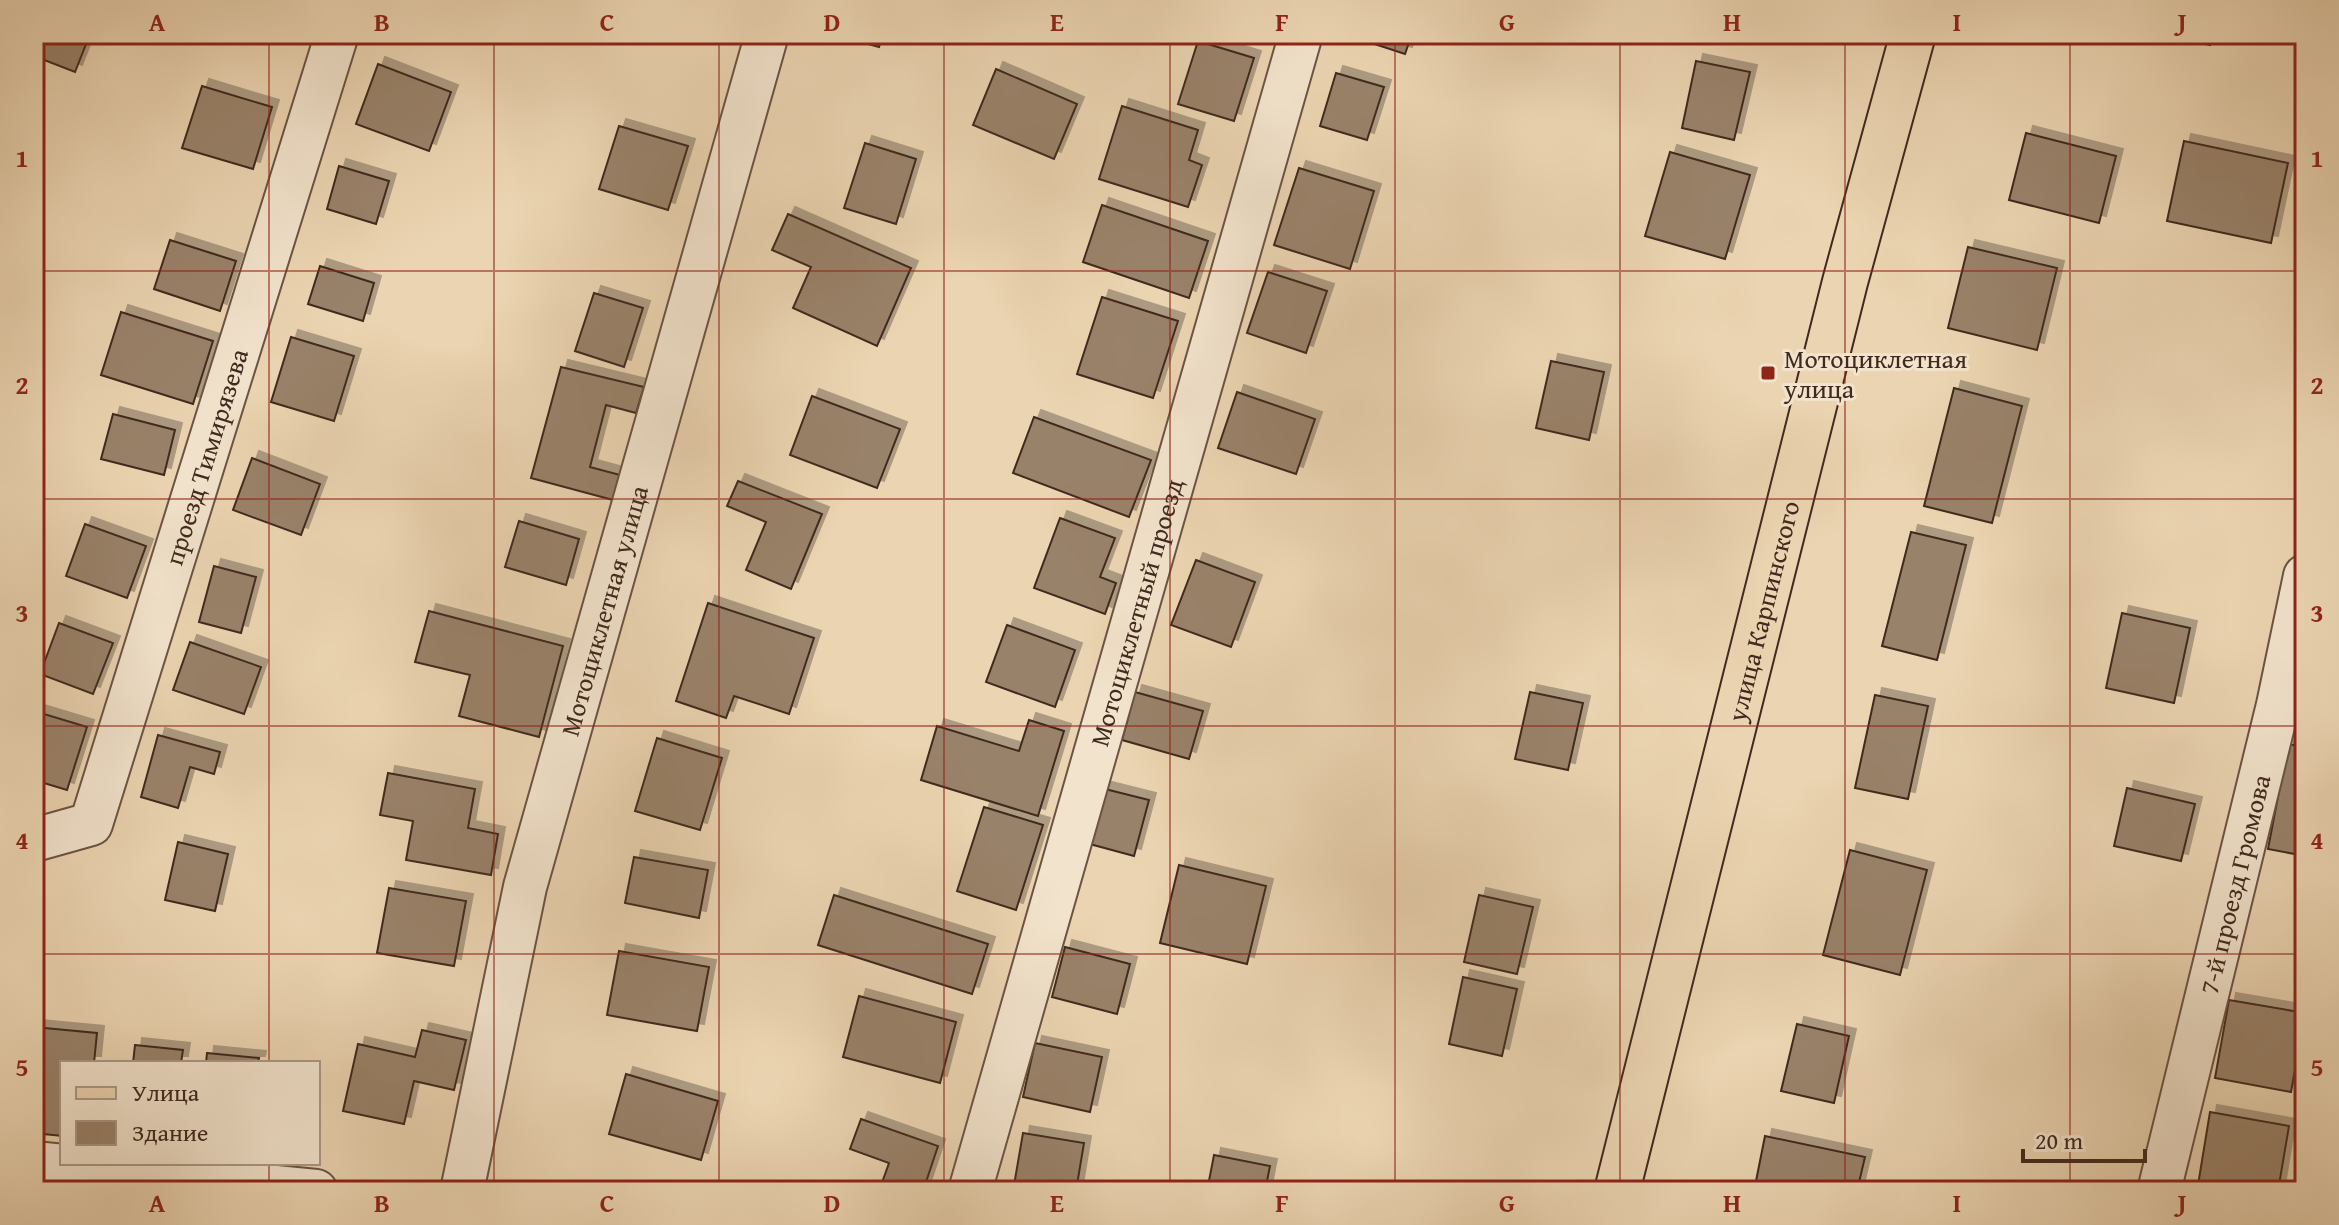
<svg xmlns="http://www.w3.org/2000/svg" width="2339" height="1225" font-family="'Gentium Book Plus',serif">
	<defs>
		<filter id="shadow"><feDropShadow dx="7" dy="-7" stdDeviation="0" flood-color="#0004"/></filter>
	</defs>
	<rect width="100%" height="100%" fill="#ebd4b1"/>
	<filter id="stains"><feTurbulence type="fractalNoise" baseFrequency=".0025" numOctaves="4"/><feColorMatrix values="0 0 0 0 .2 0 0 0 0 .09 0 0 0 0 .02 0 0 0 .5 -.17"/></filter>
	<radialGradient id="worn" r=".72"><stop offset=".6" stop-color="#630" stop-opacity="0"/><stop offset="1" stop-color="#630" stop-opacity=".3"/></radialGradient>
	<g fill="#99826b" stroke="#402a1f" stroke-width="2" filter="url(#shadow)">
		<polygon points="34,34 90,34 75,72 34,56"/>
		<polygon points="832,34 883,34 879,47"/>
		<polygon points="1344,34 1412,34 1405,54"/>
		<polygon points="2161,34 2212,34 2210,45"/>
		<polygon points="1198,41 1254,58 1234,121 1178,104"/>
		<polygon points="1696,61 1750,72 1734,140 1682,128"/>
		<polygon points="378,64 451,92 429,151 356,124"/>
		<polygon points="996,69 1077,104 1054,159 973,125"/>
		<polygon points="1336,73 1384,87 1367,140 1320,126"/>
		<polygon points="202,86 272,107 253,169 182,148"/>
		<polygon points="1122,106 1198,130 1189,160 1202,165 1188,207 1099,179"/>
		<polygon points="619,126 688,146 668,210 599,189"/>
		<polygon points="2026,133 2116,156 2099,223 2009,200"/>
		<polygon points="2184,141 2288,163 2271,243 2167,221"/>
		<polygon points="865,143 916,159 896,224 844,208"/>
		<polygon points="1670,152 1750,175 1725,259 1645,236"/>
		<polygon points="339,166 389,181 376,224 327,209"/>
		<polygon points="1299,168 1374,191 1350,269 1274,245"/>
		<polygon points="1102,205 1208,241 1189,298 1083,262"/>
		<polygon points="788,214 911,268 877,346 793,308 811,267 772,250"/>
		<polygon points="170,240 236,261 220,311 154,289"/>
		<polygon points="1968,247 2057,268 2037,350 1948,328"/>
		<polygon points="320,266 374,283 363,321 308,304"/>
		<polygon points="1268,272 1327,291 1306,353 1247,333"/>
		<polygon points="594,293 643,308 624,367 575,351"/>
		<polygon points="1102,297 1178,321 1153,398 1077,374"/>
		<polygon points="121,312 213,341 193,404 101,375"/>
		<polygon points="291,337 354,356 334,421 271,402"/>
		<polygon points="1551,361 1604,372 1589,440 1536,428"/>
		<polygon points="561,367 644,387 636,413 606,405 590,467 620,475 613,500 531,478"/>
		<polygon points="1954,388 2022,406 1992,523 1924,506"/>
		<polygon points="1237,392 1315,419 1296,474 1218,448"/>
		<polygon points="812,396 900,429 877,488 790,455"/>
		<polygon points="113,414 175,430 164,475 101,459"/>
		<polygon points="1034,417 1151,460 1129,517 1013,473"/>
		<polygon points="252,458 320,484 301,535 233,510"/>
		<polygon points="738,481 822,514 791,589 746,570 766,522 727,506"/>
		<polygon points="1060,518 1115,538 1100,577 1116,583 1105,614 1034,588"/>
		<polygon points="519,521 579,539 566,585 505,567"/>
		<polygon points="85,524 146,546 127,598 66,576"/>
		<polygon points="1911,532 1966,545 1937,660 1882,646"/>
		<polygon points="1196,560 1255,582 1231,647 1171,625"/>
		<polygon points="214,566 256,577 241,633 199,622"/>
		<polygon points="708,603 814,638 789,714 734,696 726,718 676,701"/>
		<polygon points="429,611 563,646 539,737 459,716 470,675 415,662"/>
		<polygon points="2122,613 2190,628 2174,703 2106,688"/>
		<polygon points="59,623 113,643 93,694 40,674"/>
		<polygon points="1007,625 1075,650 1055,707 986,682"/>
		<polygon points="190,642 261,667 244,714 173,690"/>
		<polygon points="1135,692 1203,711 1189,759 1122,740"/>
		<polygon points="1530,692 1583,703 1568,770 1515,759"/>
		<polygon points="1875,695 1928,706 1908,799 1855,788"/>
		<polygon points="34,711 87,727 67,790 34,780"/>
		<polygon points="1029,720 1064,731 1038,816 921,780 937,726 1019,751"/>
		<polygon points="158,735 220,752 214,774 190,767 178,808 141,797"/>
		<polygon points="657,738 722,758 700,830 635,811"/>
		<polygon points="2288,744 2305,747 2305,856 2268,849"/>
		<polygon points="388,773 475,789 468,828 498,834 491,875 406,860 413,821 380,815"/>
		<polygon points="1101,788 1149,800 1134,856 1086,843"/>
		<polygon points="2127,788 2195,804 2181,861 2114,846"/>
		<polygon points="984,807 1043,825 1016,910 957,891"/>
		<polygon points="178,842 228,854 215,911 165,900"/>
		<polygon points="1850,850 1927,870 1900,975 1823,955"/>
		<polygon points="634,857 708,870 699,918 625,903"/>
		<polygon points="1179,865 1266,886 1247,964 1160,943"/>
		<polygon points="389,888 466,901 454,966 377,953"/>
		<polygon points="834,895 988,944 972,994 818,945"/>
		<polygon points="1479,895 1533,907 1517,974 1464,962"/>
		<polygon points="1065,947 1130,964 1117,1014 1052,997"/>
		<polygon points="619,951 709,967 697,1031 607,1015"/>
		<polygon points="1463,977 1517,989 1502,1056 1449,1044"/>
		<polygon points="859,996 956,1022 940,1083 843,1057"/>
		<polygon points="2229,1000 2305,1013 2291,1092 2215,1078"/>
		<polygon points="1797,1024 1849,1036 1834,1103 1781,1091"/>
		<polygon points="34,1027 97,1033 94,1063 62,1063 62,1136 34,1133"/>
		<polygon points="422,1030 466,1040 454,1090 414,1081 404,1124 343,1111 358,1044 415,1057"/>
		<polygon points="1035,1043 1102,1057 1090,1112 1023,1097"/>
		<polygon points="135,1045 183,1050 181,1063 133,1063"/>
		<polygon points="207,1053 259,1058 258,1063 206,1063"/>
		<polygon points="626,1074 718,1101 701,1160 609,1134"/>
		<polygon points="2210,1112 2289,1126 2278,1191 2197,1191"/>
		<polygon points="861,1119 938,1146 923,1191 879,1191 889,1163 850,1149"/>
		<polygon points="1023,1133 1084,1143 1076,1191 1013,1191"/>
		<polygon points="1765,1136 1865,1157 1857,1191 1754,1191"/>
		<polygon points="1214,1155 1270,1166 1265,1191 1207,1191"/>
	</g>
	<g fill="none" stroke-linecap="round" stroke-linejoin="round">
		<g stroke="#6b5444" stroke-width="46">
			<g id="minor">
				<path id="s1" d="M34,840L91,824L337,34"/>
				<polyline points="34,1163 316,1191"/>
				<path id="s2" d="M462,1191L525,887L767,34"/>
				<path id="s3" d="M970,1191L1301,34"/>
				<path id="s4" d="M2159,1191L2278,705L2305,576"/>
			</g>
		</g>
		<g stroke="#402a1f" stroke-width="48">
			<g id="primary">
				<path id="s5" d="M1617,1191L1845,282L1913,34"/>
			</g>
		</g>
		<use href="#minor" stroke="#f2e3cc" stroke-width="42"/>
		<use href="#primary" stroke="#ebd4b1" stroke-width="44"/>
	</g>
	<path fill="none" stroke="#8f2418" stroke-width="2" stroke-opacity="0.55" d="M269,34V1063M494,34V1191M719,34V1191M944,34V1191M1170,34V1191M1395,34V1191M1620,34V1191M1845,34V1191M2070,34V1191M34,271H2305M34,499H2305M34,726H2305M34,954H2305M269,1163V1191"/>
	<rect fill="#8f2418" stroke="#f2e3cc" stroke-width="3" x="1760" y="365" width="16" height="16" rx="4"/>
	<g text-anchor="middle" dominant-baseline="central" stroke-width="6" stroke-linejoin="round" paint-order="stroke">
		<g font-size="26" fill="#402a1f" stroke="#f2e3cc" text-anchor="start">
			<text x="1784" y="358">Мотоциклетная<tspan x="1784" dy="30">улица</tspan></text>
		</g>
		<g font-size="26" fill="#402a1f" stroke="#f2e3cc">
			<text stroke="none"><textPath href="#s1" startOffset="444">проезд Тимирязева</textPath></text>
			<text stroke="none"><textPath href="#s2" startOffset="598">Мотоциклетная улица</textPath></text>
			<text stroke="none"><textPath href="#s3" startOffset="602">Мотоциклетный проезд</textPath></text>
			<text stroke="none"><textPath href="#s5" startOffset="598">улица Карпинского</textPath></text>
			<text stroke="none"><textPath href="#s4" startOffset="316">7-й проезд Громова</textPath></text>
		</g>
	</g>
	<rect width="2339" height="1225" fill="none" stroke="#ebd4b1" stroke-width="88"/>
	<rect x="60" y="1061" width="260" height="104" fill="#f2e3cc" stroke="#ab9987" stroke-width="2"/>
	<rect x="76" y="1087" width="40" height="12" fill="#ebd4b1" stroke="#ab9987" stroke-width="2"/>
	<text x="132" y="1101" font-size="24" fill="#402a1f">Улица</text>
	<rect x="76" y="1121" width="40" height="24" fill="#99826b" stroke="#ab9987" stroke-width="2"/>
	<text x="132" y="1141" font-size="24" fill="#402a1f">Здание</text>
	<path d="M2023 1149v12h122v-12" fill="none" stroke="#402a1f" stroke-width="4"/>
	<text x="2035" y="1149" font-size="24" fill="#402a1f" stroke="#f2e3cc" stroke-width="6" paint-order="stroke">20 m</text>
	<rect x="44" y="44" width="2251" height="1137" fill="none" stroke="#8f2418" stroke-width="3"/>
	<g font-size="26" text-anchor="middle" font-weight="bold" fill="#8f2418">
		<text x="157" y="31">A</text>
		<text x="382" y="31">B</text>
		<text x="607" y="31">C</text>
		<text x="832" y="31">D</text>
		<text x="1057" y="31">E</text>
		<text x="1282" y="31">F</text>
		<text x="1507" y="31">G</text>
		<text x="1732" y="31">H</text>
		<text x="1957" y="31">I</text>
		<text x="2182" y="31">J</text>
		<text x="22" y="167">1</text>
		<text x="2317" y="167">1</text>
		<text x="22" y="394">2</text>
		<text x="2317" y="394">2</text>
		<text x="22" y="622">3</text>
		<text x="2317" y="622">3</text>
		<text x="22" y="849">4</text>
		<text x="2317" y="849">4</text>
		<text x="22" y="1076">5</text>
		<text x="2317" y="1076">5</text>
		<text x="157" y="1212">A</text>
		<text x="382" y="1212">B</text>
		<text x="607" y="1212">C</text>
		<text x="832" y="1212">D</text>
		<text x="1057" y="1212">E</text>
		<text x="1282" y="1212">F</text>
		<text x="1507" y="1212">G</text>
		<text x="1732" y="1212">H</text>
		<text x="1957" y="1212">I</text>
		<text x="2182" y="1212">J</text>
	</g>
	<rect width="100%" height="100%" filter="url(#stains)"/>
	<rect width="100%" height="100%" fill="url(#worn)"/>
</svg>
